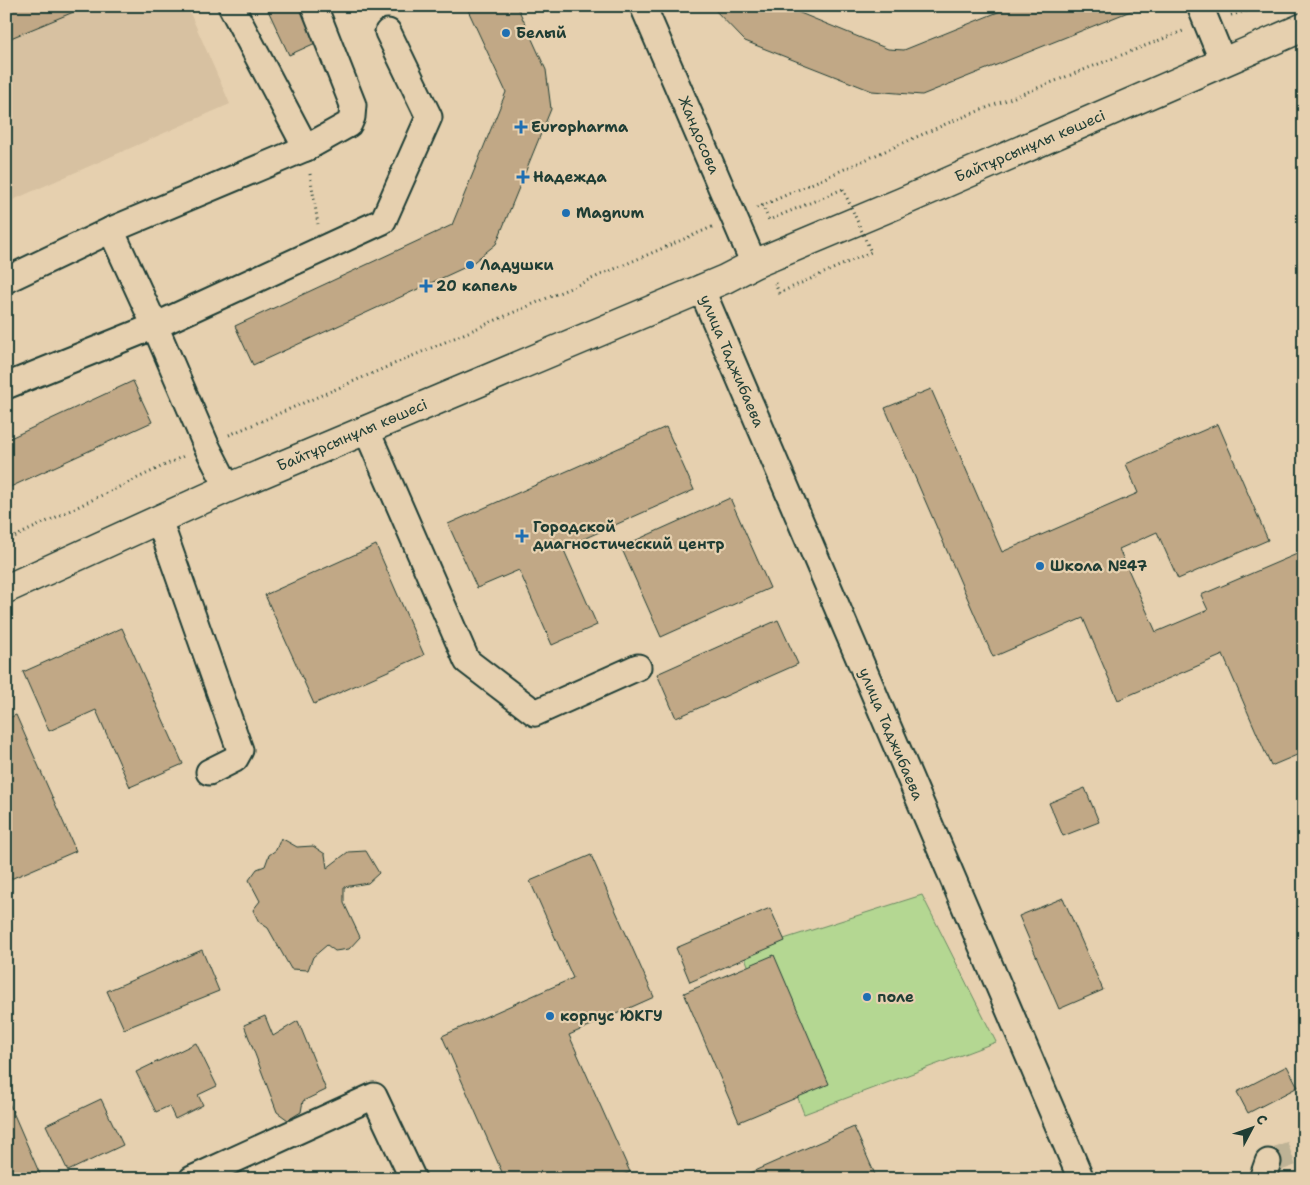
<svg xmlns="http://www.w3.org/2000/svg" width="1310" height="1185" font-family="'Shantell Sans',sans-serif">
	<rect width="100%" height="100%" fill="#e6d0af"/>
	<filter id="ink" filterUnits="userSpaceOnUse"><feTurbulence type="fractalNoise" baseFrequency=".02" numOctaves="2"/><feDisplacementMap in="SourceGraphic" scale="10" xChannelSelector="R" yChannelSelector="G"/><feConvolveMatrix kernelMatrix="1 2 1 2 8 2 1 2 1" color-interpolation-filters="sRGB"/></filter>
	<g filter="url(#ink)">
		<polygon fill="#d7c1a1" points="6,6 187,6 230,104 6,203"/>
		<polygon fill="#b4d792" stroke="#6a8a63" points="922,895 996,1042 804,1114 743,952"/>
		<g fill="#c1a886" stroke="#1f3d34">
			<polygon points="6,6 88,6 6,40"/>
			<polygon points="266,6 306,6 322,40 289,55"/>
			<polygon points="466,6 517,6 546,70 551,109 496,244 470,265 253,365 235,326 452,225 506,92"/>
			<polygon points="711,6 783,6 888,49 904,50 1013,6 1137,6 1138,8 922,95 872,91 745,41"/>
			<polygon points="133,381 152,422 6,489 6,440"/>
			<polygon points="931,389 1002,552 1138,493 1126,464 1218,424 1268,540 1178,579 1157,532 1119,549 1156,632 1208,610 1201,595 1304,551 1304,752 1271,766 1223,655 1118,700 1083,618 993,657 885,408"/>
			<polygon points="666,427 694,490 563,548 597,625 552,645 519,570 477,588 448,524"/>
			<polygon points="730,498 770,588 661,637 621,547"/>
			<polygon points="376,545 424,655 314,704 265,595"/>
			<polygon points="778,620 798,664 676,718 657,674"/>
			<polygon points="122,628 183,764 130,787 96,710 49,731 23,672"/>
			<polygon points="16,715 76,851 6,881 6,719"/>
			<polygon points="1085,788 1099,822 1063,836 1049,803"/>
			<polygon points="281,838 297,847 313,846 325,854 327,868 348,852 366,851 379,873 368,883 344,887 344,903 360,937 349,949 335,951 327,945 313,957 308,970 291,969 268,928 259,922 253,910 260,901 249,880 257,869 265,866 269,855 276,850"/>
			<polygon points="591,855 654,997 569,1035 630,1172 615,1179 505,1179 442,1036 573,978 530,881"/>
			<polygon points="1063,898 1103,990 1059,1009 1019,916"/>
			<polygon points="770,908 785,941 690,982 676,948"/>
			<polygon points="202,950 219,991 124,1029 107,991"/>
			<polygon points="774,955 829,1084 739,1122 684,993"/>
			<polygon points="265,1016 273,1036 298,1021 326,1090 303,1101 301,1112 288,1120 277,1112 244,1025"/>
			<polygon points="196,1043 217,1086 198,1095 203,1105 175,1119 169,1106 156,1112 136,1072"/>
			<polygon points="1287,1066 1298,1087 1248,1113 1237,1092"/>
			<polygon points="6,1096 42,1179 6,1179"/>
			<polygon points="101,1099 123,1145 68,1171 46,1125"/>
			<polygon points="854,1127 877,1179 736,1179"/>
		</g>
		<g fill="none" stroke-linecap="round" stroke-linejoin="round">
			<polyline stroke="#beb396" stroke-width="25" stroke-dasharray="25 12" stroke-linecap="butt" points="1268,1162 1304,1149"/>
			<g stroke="#1f3d34" stroke-width="29">
				<g id="minor">
					<polyline points="643,6 754,264"/>
					<polyline points="1200,6 1223,62"/>
					<polyline points="306,148 349,124 352,117 353,105 314,6"/>
					<polyline points="111,230 155,326 206,445 228,488"/>
					<polyline points="6,280 111,230 306,148 231,6"/>
					<polyline points="701,288 1081,1179"/>
					<polyline points="6,386 155,326 383,221 429,117 388,32"/>
					<polyline points="366,429 467,661 535,713 638,667"/>
					<polyline points="159,520 240,750 235,759 209,772"/>
					<polyline points="192,1179 374,1096 413,1179"/>
					<polyline points="1262,1179 1268,1162"/>
				</g>
			</g>
			<g stroke="#1f3d34" stroke-width="31">
				<polyline id="major" points="6,589 228,488 725,279 754,264 902,202 1304,27"/>
			</g>
			<g stroke="#1f3d34" stroke-width="3" stroke-dasharray="1 4" stroke-linecap="butt">
				<polyline points="1231,15 1267,6"/>
				<polyline points="310,174 318,224"/>
				<polyline points="762,205 769,220 843,189"/>
				<polyline points="757,208 948,123 1183,31"/>
				<polyline points="775,283 779,293 871,252"/>
				<polyline points="229,435 712,227"/>
				<polyline points="6,541 184,456"/>
			</g>
			<use href="#minor" stroke="#e6d0af" stroke-width="25"/>
			<use href="#major" stroke="#e6d0af" stroke-width="28"/>
			<polyline stroke="#1f3d34" stroke-width="3" stroke-dasharray="1 4" stroke-linecap="butt" points="843,189 871,252"/>
		</g>
	</g>
	<g fill="#1f6fb2" stroke="#e6d0af" stroke-width="2">
		<circle cx="506" cy="33" r="5"/>
		<path d="M518.5 119.5h5v5h5v5h-5v5h-5v-5h-5v-5h5z"/>
		<path d="M520.5 169.5h5v5h5v5h-5v5h-5v-5h-5v-5h5z"/>
		<circle cx="566" cy="213" r="5"/>
		<circle cx="470" cy="265" r="5"/>
		<path d="M423.5 278.5h5v5h5v5h-5v5h-5v-5h-5v-5h5z"/>
		<path d="M519.5 528.5h5v5h5v5h-5v5h-5v-5h-5v-5h5z"/>
		<circle cx="1040" cy="566" r="5"/>
		<circle cx="867" cy="997" r="5"/>
		<circle cx="550" cy="1016" r="5"/>
	</g>
	<g text-anchor="middle" dominant-baseline="central" stroke-width="4.5" stroke-linejoin="round" paint-order="stroke">
		<g font-size="15" font-weight="bold" fill="#1f3d34" stroke="#e6d0af" text-anchor="start">
			<text x="516" y="33">Белый</text>
			<text x="531" y="127">Europharma</text>
			<text x="533" y="177">Надежда</text>
			<text x="576" y="213">Magnum</text>
			<text x="480" y="265">Ладушки</text>
			<text x="436" y="286">20 капель</text>
			<text x="533" y="527">Городской<tspan x="533" dy="17">диагностический центр</tspan></text>
			<text x="1050" y="566">Школа №47</text>
			<text x="877" y="997">поле</text>
			<text x="560" y="1016">корпус ЮКГУ</text>
		</g>
		<g font-size="15" fill="#1f3d34" stroke="#e6d0af">
			<text transform="translate(699 135) rotate(67)">Жандосова</text>
			<text transform="translate(1030 146) rotate(-23)">Байтұрсынұлы көшесі</text>
			<text transform="translate(732 361) rotate(67)">улица Таджибаева</text>
			<text transform="translate(352 435) rotate(-23)">Байтұрсынұлы көшесі</text>
			<text transform="translate(891 734) rotate(67)">улица Таджибаева</text>
		</g>
	</g>
	<rect width="1310" height="1185" fill="none" stroke="#e6d0af" stroke-width="25"/>
	<rect x="12" y="12" width="1285" height="1160" fill="none" stroke="#1f3d34" stroke-width="2" filter="url(#ink)"/>
	<g transform="translate(1252 1128) rotate(49)" stroke="#e6d0af" stroke-width="4" paint-order="stroke">
	<path d="M0-4L9 19L0 12L-9 19Z" fill="#1f3d34"/>
	<text y="-8" font-size="14" font-weight="bold" text-anchor="middle" fill="#1f3d34">С</text>
	</g>
</svg>
